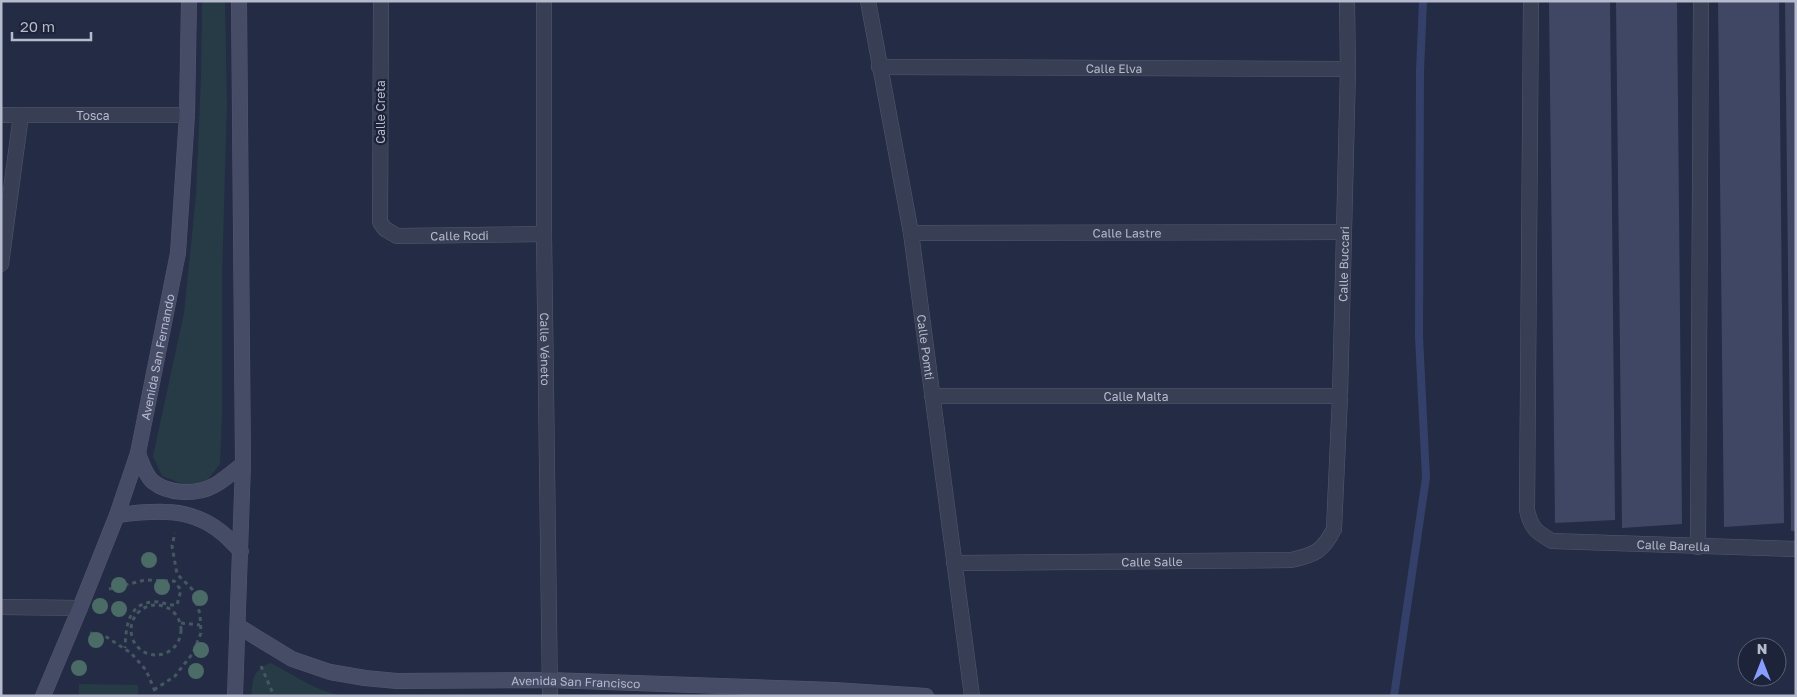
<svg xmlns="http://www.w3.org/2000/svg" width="1797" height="697" font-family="'Golos Text',sans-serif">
	<rect width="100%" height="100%" fill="#242b44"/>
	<g fill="#263b45">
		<polygon points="202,1 225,1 227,103 222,278 222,417 220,464 206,482 186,485 162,476 153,456 184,313 196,195 201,76"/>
		<path d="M271,663C295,676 319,693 346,696H251C253,678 253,669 271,663Z"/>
		<polygon points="79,684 138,685 138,696 79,696"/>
	</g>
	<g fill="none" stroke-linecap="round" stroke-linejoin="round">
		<polyline stroke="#34406a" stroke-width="8" points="1394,696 1426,478 1419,337 1420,71 1423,1"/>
	</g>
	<g fill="#404764">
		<polygon points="1549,1 1610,1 1615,520 1555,523"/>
		<polygon points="1616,1 1677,1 1682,524 1622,528"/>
		<polygon points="1718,1 1779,1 1784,523 1724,527"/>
		<polygon points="1785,1 1796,1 1796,531 1791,531"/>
	</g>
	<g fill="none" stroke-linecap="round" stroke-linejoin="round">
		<g stroke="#53596d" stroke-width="16">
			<g id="street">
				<path id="s1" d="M381,1L380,222L385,229L397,236L544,234"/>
				<path id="s2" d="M544,1V234L550,696"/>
				<path id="s3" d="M868,1L911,233L972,696"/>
				<path id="s4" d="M1531,1L1527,510C1531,528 1536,532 1552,541L1796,549"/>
				<path id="s5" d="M879,67L1348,69"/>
				<path id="s6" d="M1,115H187"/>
				<path id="s7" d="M911,233L1343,232"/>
				<polyline points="1,264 21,115"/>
				<path id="s8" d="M932,396H1340"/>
				<polyline points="1698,547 1701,1"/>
				<path id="s9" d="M954,563L1291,560C1315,555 1323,551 1334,529L1340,396L1348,69L1347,1"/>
				<polyline points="1,607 80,608"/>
			</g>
		</g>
		<g stroke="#53596d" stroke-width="16">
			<g id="secondary">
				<path d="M138,453C141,462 145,474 152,481C169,495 197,495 215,485C225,479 234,471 243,464"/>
				<path d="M117,515C154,510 191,507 221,532C228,537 234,545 241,551"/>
				<path id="s10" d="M238,626L292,659L330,672L365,678L397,681L549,680L834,690L926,696"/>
				<path id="s11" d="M43,696L80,608L117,515L138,453L178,253L187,115L189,1"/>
				<polyline points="235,696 243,464 239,1"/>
			</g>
		</g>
		<g stroke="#445861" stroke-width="3" stroke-dasharray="4 4" stroke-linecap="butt">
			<path d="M109,589L145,580L174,581L181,590L177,605C169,606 161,601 153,602C127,604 126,628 125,648"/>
			<circle cx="156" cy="630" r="25"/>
			<polyline points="181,623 200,625"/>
			<polyline points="90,633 105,636 131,653 146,670 157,696"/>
			<polyline points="261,666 274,696"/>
			<polyline points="154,690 175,676 193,653 201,633 200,614 192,589 177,574 172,546 175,533"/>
		</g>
		<use href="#street" stroke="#383e53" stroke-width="15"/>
		<use href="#secondary" stroke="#464b66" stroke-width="15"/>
	</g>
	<g fill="#4a6b66">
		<circle cx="149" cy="560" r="8"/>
		<circle cx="119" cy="585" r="8"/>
		<circle cx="162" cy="587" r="8"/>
		<circle cx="200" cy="598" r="8"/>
		<circle cx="100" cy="606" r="8"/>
		<circle cx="119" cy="609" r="8"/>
		<circle cx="96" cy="640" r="8"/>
		<circle cx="201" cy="650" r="8"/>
		<circle cx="79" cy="668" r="8"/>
		<circle cx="196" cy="671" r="8"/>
	</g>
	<g text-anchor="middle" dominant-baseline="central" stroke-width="4.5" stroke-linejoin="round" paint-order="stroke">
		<g font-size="12" fill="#b5bacd" stroke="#1d2338">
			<text stroke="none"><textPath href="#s5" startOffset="235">Calle Elva</textPath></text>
			<text transform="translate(380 112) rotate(-90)">Calle Creta</text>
			<text stroke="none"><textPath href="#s6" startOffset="92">Tosca</textPath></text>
			<text stroke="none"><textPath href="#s7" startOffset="216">Calle Lastre</textPath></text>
			<text stroke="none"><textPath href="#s1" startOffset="306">Calle Rodi</textPath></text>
			<text stroke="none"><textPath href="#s9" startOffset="658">Calle Buccari</textPath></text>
			<text stroke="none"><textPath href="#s3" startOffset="351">Calle Pomti</textPath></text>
			<text stroke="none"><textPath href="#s2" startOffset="348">Calle Véneto</textPath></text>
			<text stroke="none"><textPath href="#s11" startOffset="359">Avenida San Fernando</textPath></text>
			<text stroke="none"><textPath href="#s8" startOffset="204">Calle Malta</textPath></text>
			<text stroke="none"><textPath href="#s4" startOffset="672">Calle Barella</textPath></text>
			<text stroke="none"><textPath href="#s9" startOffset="198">Calle Salle</textPath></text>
			<text stroke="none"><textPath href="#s10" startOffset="350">Avenida San Francisco</textPath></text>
		</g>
	</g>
	<rect width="1797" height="697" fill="none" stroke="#b5bacd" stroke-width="5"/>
	<g transform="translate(1762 662)"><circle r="24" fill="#1d2338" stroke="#5a5f74"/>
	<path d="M0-4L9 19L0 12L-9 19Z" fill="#889eff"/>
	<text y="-8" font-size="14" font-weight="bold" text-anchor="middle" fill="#b5bacd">N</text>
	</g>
	<path d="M12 32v8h79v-8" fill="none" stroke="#b5bacd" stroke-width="2.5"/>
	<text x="20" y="32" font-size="15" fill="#b5bacd" stroke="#1d2338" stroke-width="4" paint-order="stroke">20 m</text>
</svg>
